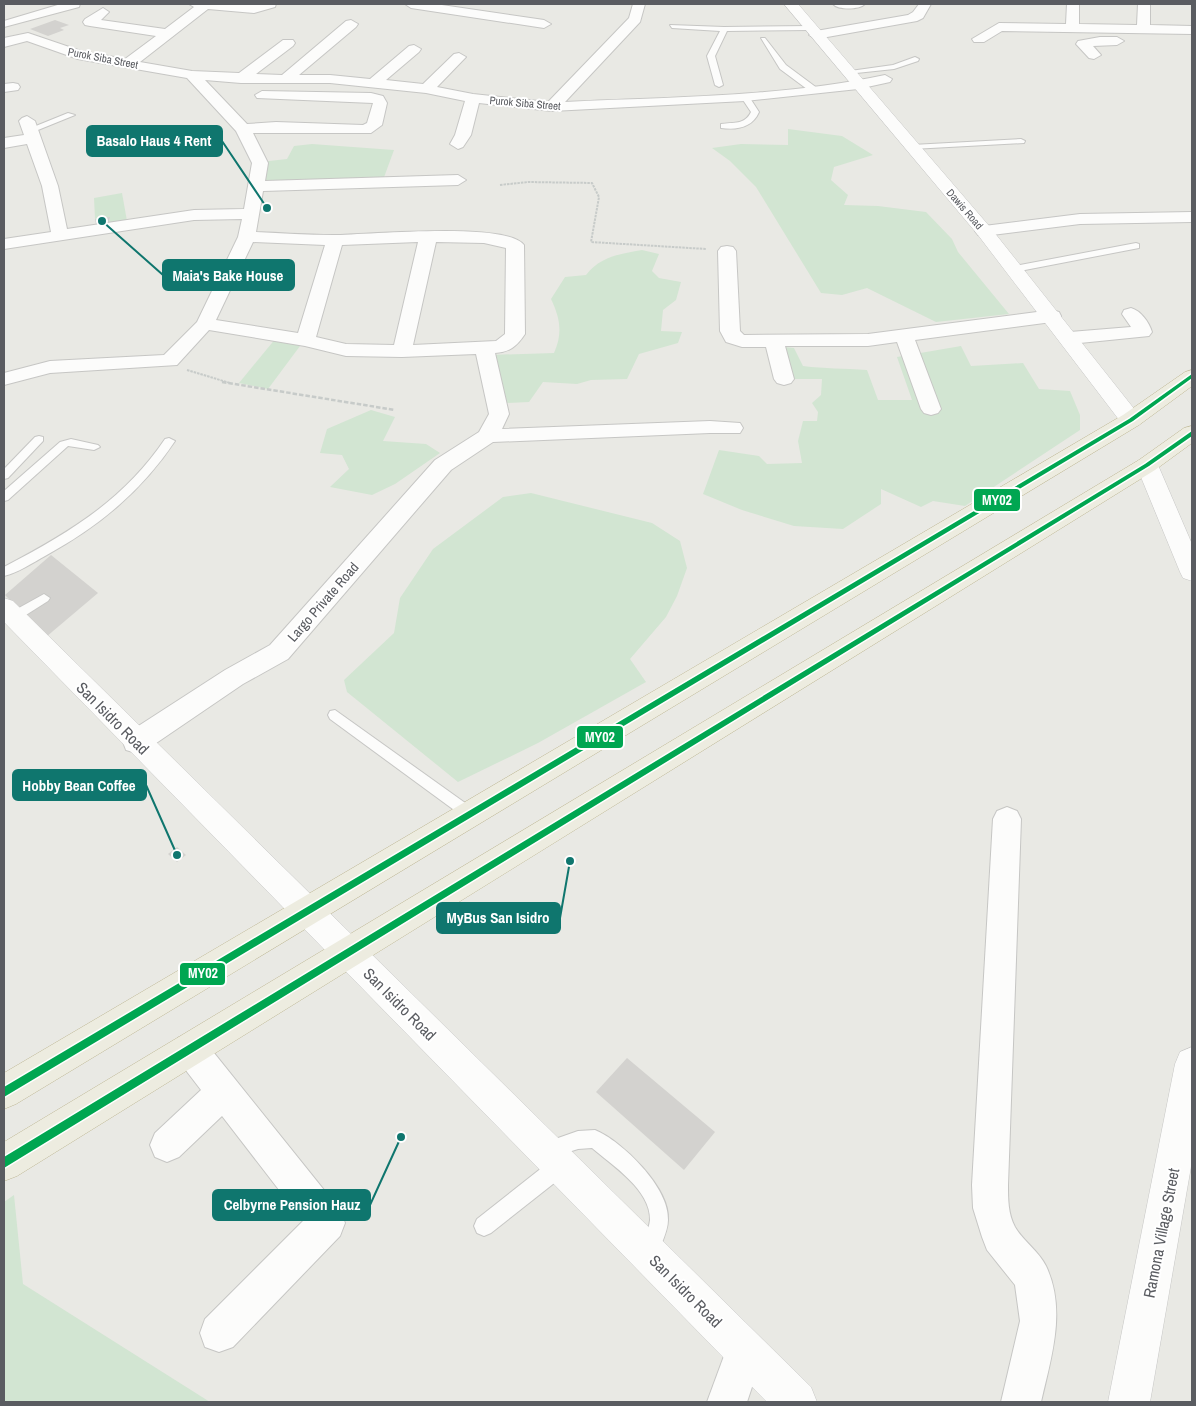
<svg xmlns="http://www.w3.org/2000/svg" width="1196" height="1406" font-family="'Archivo Narrow',sans-serif">
	<rect width="100%" height="100%" fill="#e9e9e4"/>
	<g fill="#d2e5d2">
		<polygon points="788,129 842,136 873,155 834,167 831,180 848,195 844,205 878,206 926,212 952,239 958,252 1009,314 936,322 867,288 842,295 821,293 756,187 730,161 712,148 741,144 788,145"/>
		<polygon points="312,144 394,150 383,180 259,184 260,162 287,159 294,146"/>
		<polygon points="122,193 127,221 109,223 110,217 95,219 94,198"/>
		<path d="M642,250L659,254L652,271L659,278L681,282L676,300L663,310L661,331L682,332L678,343L639,354L627,379L591,380L577,384L543,382L529,402L507,403L489,355L554,353C563,333 560,318 551,299L565,277L586,275C601,256 620,254 642,250Z"/>
		<polygon points="276,338 303,342 268,389 239,383"/>
		<path d="M961,346L971,366L1023,363L1039,389L1070,391L1080,415V430L965,506L933,501L921,507L881,489V504L843,529L794,526L742,510L703,494L719,450L759,456L767,464L802,463L798,441L803,421H817L818,412L812,403L821,395L822,379H784V347L794,348L803,366C825,369 844,368 867,370L878,400H912L897,357Z"/>
		<polygon points="371,410 395,417 383,441 426,444 440,453 395,484 372,495 330,487 349,469 342,455 320,453 327,429"/>
		<polygon points="531,493 652,523 680,541 687,568 677,596 666,617 630,659 646,682 538,743 458,782 347,692 344,680 394,633 400,598 433,549 503,497"/>
		<polygon points="14,1195 23,1284 210,1402 4,1402 4,1202"/>
	</g>
	<g fill="#d3d2cf">
		<polygon points="55,20 69,25 60,28 64,30 48,36 30,29"/>
		<polygon points="110,217 109,222 96,225 95,219"/>
		<polygon points="51,555 98,593 46,637 5,595"/>
		<polygon points="177,847 186,855 177,862 168,854"/>
		<polygon points="627,1058 715,1132 684,1170 596,1092"/>
	</g>
	<g fill="none" stroke-linecap="round" stroke-linejoin="round">
		<g stroke="#c6c6c4" stroke-width="2">
			<g id="lane">
				<polygon points="670,25 724,27 810,26 813,28 810,30 727,31 715,56 723,85 719,87 715,85 707,56 720,31 672,28"/>
				<polygon points="761,38 765,38 786,65 817,88 817,92 811,92 780,69"/>
				<polygon points="915,57 919,59 918,61 894,69 847,74 843,72 893,65"/>
				<path d="M742,95H748L759,112C752,128 737,130 721,128V124C733,122 745,125 751,112L741,97Z"/>
				<polygon points="68,113 75,115 33,132 26,130"/>
				<polygon points="1021,139 1025,141 1024,143 912,149 908,147 912,145"/>
				<polygon points="1136,243 1139,244 1139,248 1030,269 1015,272 1010,269 1015,266"/>
				<polygon points="39,436 43,437 43,441 8,478 4,479 4,469 35,437"/>
				<path d="M169,438L175,441C141,492 98,527 45,556C32,563 18,573 4,576V567C69,533 124,500 165,439Z"/>
				<polygon points="71,439 98,445 100,447 94,450 68,446 8,500 4,501 4,491 60,442"/>
				<polygon points="44,594 50,598 48,601 18,620 8,620 7,617 8,614"/>
				<polygon points="335,710 475,810 477,814 475,818 470,820 465,818 330,719 328,715 330,711"/>
				<path d="M595,1130C622,1141 670,1188 668,1220C668,1232 660,1246 656,1257L649,1260L642,1257L639,1250C643,1240 649,1230 650,1220C651,1190 612,1165 592,1148L578,1149L547,1159L541,1156L538,1150L541,1144L578,1131Z"/>
				<polygon points="560,1157 567,1159 569,1166 567,1173 491,1233 484,1236 477,1233 474,1226 477,1219 553,1159"/>
			</g>
		</g>
		<g stroke="#c6c6c4" stroke-width="2">
			<g id="street">
				<polygon points="61,4 80,4 79,7 4,27 4,21"/>
				<path d="M189,4H276L275,7L254,13L208,9L140,62L192,71L239,73L283,40H293L295,43L293,46L256,74L282,75L346,21L351,20L358,24L356,27L299,75H330L370,79L409,46L414,45L421,49L419,52L386,80L423,84L454,54L459,53L466,57L437,87L473,94L548,102L629,18L633,4H645L640,22L565,102C669,97 783,97 885,75L892,79L890,82L858,89L745,101L552,111L479,103L471,135L463,147L458,149L450,144L455,135L465,101L426,93L330,83H241L205,80L247,124L276,122L363,125L367,123L373,103L257,98L255,95L262,91L371,93L383,96L387,103L382,125L371,133H253L268,163L265,181L458,175L466,180L458,185L263,191L256,232C282,233 307,235 333,235C365,235 507,221 524,245L525,334C517,346 510,352 495,353L509,414L502,429L710,421L740,423L743,428L740,433H710L493,442L451,470L288,659L243,684L146,750L136,753L126,750L123,742L126,734L225,670L270,645L435,460L479,432L489,414L476,354L402,357L346,356L305,346L209,330L177,365L50,373L4,385V373L50,361L164,355L197,322L238,237L242,219L194,220L4,249V239L51,232L42,186L27,144L4,148V138L24,135L19,121L22,118L27,116L35,121L58,186L67,229L194,210L244,209L252,163L236,131L187,78L78,59L27,41L4,47V38L28,33L81,51L125,59L156,36L90,26L85,25L83,22L85,19L103,8L109,12L101,20L165,29L194,7ZM253,242L325,245L298,333L216,320ZM418,242L394,345L346,344L316,337L342,245ZM436,242L484,243L506,248L505,334L496,341L413,345Z"/>
				<polygon points="405,4 435,4 544,20 551,24 544,28 411,8"/>
				<path d="M833,4H865C859,10 838,10 833,4Z"/>
				<polygon points="919,4 931,4 923,18 917,21 816,39 809,35 816,31 908,15 913,12"/>
				<polygon points="1067,4 1079,4 1079,24 1137,25 1138,4 1150,4 1150,25 1192,26 1192,34 1002,31 984,42 974,42 972,39 999,23 1066,24"/>
				<polygon points="1100,37 1117,37 1124,41 1117,45 1093,46 1101,55 1094,59 1089,58 1076,44 1078,41"/>
				<polygon points="13,83 18,84 20,87 18,90 4,92 4,84"/>
				<polygon points="1192,212 1192,222 1080,224 984,236 978,235 975,231 978,227 984,226 1080,214"/>
				<polygon points="727,246 733,247 736,251 740,331 744,335 868,334 1052,310 1059,312 1061,316 1059,320 1052,322 915,340 941,409 938,413 931,415 924,413 921,409 897,342 868,346 785,346 794,379 791,383 784,385 777,383 774,379 766,347 742,347 726,342 720,331 718,251 721,247"/>
				<path d="M1131,308C1141,311 1149,322 1152,332L1149,336L1070,344L1063,342L1060,338L1063,334L1070,332L1131,327L1122,314L1124,310Z"/>
				<path d="M1007,807L1017,811L1021,819L1008,1185C1008,1199 1008,1214 1015,1227C1023,1241 1039,1251 1046,1266C1067,1310 1051,1358 1041,1402H1001L1020,1321L1015,1285L987,1250L982,1237L973,1208L972,1185L993,819L997,811Z"/>
				<polygon points="190,1033 202,1038 340,1210 345,1223 340,1236 233,1347 219,1352 205,1347 200,1333 205,1319 303,1221 222,1116 179,1157 167,1162 155,1157 150,1145 155,1133 201,1090 178,1060 174,1049 178,1038"/>
				<polygon points="745,1332 759,1337 764,1351 747,1402 707,1402 731,1337"/>
			</g>
		</g>
		<g stroke="#c6c6c5" stroke-width="1">
			<g id="secondary">
				<polygon points="784,4 798,4 990,227 1139,415 1142,420 1139,425 1131,427 1123,425 978,235"/>
				<polygon points="1147,458 1155,460 1158,465 1192,544 1192,581 1183,578 1180,572 1136,465 1139,460"/>
				<polygon points="4,598 13,601 811,1387 817,1402 767,1402 4,622"/>
				<polygon points="1192,1047 1192,1161 1150,1402 1108,1402 1175,1064 1180,1052"/>
			</g>
		</g>
		<g stroke="#beb794" stroke-width="1">
			<g id="highway">
				<polygon points="1192,370 1192,386 1139,425 16,1104 4,1109 4,1073 1123,415 1185,372"/>
				<polygon points="1192,426 1192,443 1155,470 17,1176 4,1181 4,1142 1139,460 1184,428"/>
			</g>
		</g>
		<g stroke="#c7cbc9" stroke-width="2" stroke-dasharray="2.5 1" stroke-linecap="butt">
			<polyline points="500,185 528,182 592,183 599,197 591,242 706,249"/>
			<polyline points="187,370 230,383"/>
		</g>
		<polyline stroke="#c7cbc9" stroke-width="2.5" stroke-dasharray="4.5 2" stroke-linecap="butt" points="222,382 395,410"/>
		<use href="#lane" fill="#fcfcfb" fill-rule="evenodd"/>
		<use href="#street" fill="#fcfcfb" fill-rule="evenodd"/>
		<use href="#secondary" fill="#fcfcfb" fill-rule="evenodd"/>
		<use href="#highway" fill="#edece0" fill-rule="evenodd"/>
		<g stroke="#fff" stroke-width="3">
			<g id="bus-1">
				<polygon points="1192,374 1192,378 1133,421 4,1097 4,1087 1129,419"/>
				<polygon points="1192,431 1192,436 1149,466 4,1168 4,1157 1145,464"/>
			</g>
		</g>
		<use href="#bus-1" fill="#00a651" fill-rule="evenodd"/>
	</g>
	<g text-anchor="middle" dominant-baseline="central" stroke-width="4" stroke-linejoin="round" paint-order="stroke">
		<g font-size="11" fill="#5a5c61" stroke="#fff">
			<text transform="translate(103 58) rotate(11)">Purok Siba Street</text>
			<text transform="translate(525 103) rotate(5)">Purok Siba Street</text>
			<text transform="translate(965 209) rotate(49)">Dawis Road</text>
		</g>
		<g font-size="14" fill="#5a5c61" stroke="#fff">
			<text transform="translate(323 602) rotate(-49)">Largo Private Road</text>
		</g>
		<g font-size="16" fill="#5a5c61" stroke="#fff">
			<text transform="translate(113 718) rotate(45)">San Isidro Road</text>
			<text transform="translate(400 1004) rotate(45)">San Isidro Road</text>
			<text transform="translate(1161 1233) rotate(-79)">Ramona Village Street</text>
			<text transform="translate(686 1291) rotate(45)">San Isidro Road</text>
		</g>
	</g>
	<path fill="none" stroke="#0f766e" stroke-width="2" d="M267 208L222 141M102 221L163 275M177 855L146 785M570 861L560 918M401 1137L370 1205"/>
	<g fill="#0f766e" stroke="#fff" stroke-width="2">
		<circle cx="267" cy="208" r="5"/>
		<circle cx="102" cy="221" r="5"/>
		<circle cx="177" cy="855" r="5"/>
		<circle cx="570" cy="861" r="5"/>
		<circle cx="401" cy="1137" r="5"/>
	</g>
	<g fill="#0f766e" stroke="#0f766e" stroke-width="2">
		<rect x="87" y="126" width="135" height="30" rx="5"/>
		<rect x="163" y="260" width="131" height="30" rx="5"/>
		<rect x="13" y="770" width="133" height="30" rx="5"/>
		<rect x="437" y="903" width="123" height="30" rx="5"/>
		<rect x="213" y="1190" width="157" height="30" rx="5"/>
	</g>
	<g font-size="15" text-anchor="middle" font-weight="bold" fill="#fff">
		<text x="154" y="146">Basalo Haus 4 Rent</text>
		<text x="228" y="281">Maia's Bake House</text>
		<text x="79" y="791">Hobby Bean Coffee</text>
		<text x="498" y="923">MyBus San Isidro</text>
		<text x="292" y="1210">Celbyrne Pension Hauz</text>
	</g>
	<g stroke="#fff" stroke-width="2">
		<rect x="973" y="488" width="48" height="24" rx="5" fill="#00a651"/>
		<rect x="576" y="725" width="48" height="24" rx="5" fill="#00a651"/>
		<rect x="179" y="962" width="47" height="24" rx="5" fill="#00a651"/>
	</g>
	<g font-size="14" text-anchor="middle" font-weight="bold" fill="#fff">
		<text x="997" y="505">MY02</text>
		<text x="600" y="742">MY02</text>
		<text x="203" y="978">MY02</text>
	</g>
	<rect width="1196" height="1406" fill="none" stroke="#5a5c61" stroke-width="10"/>
</svg>
